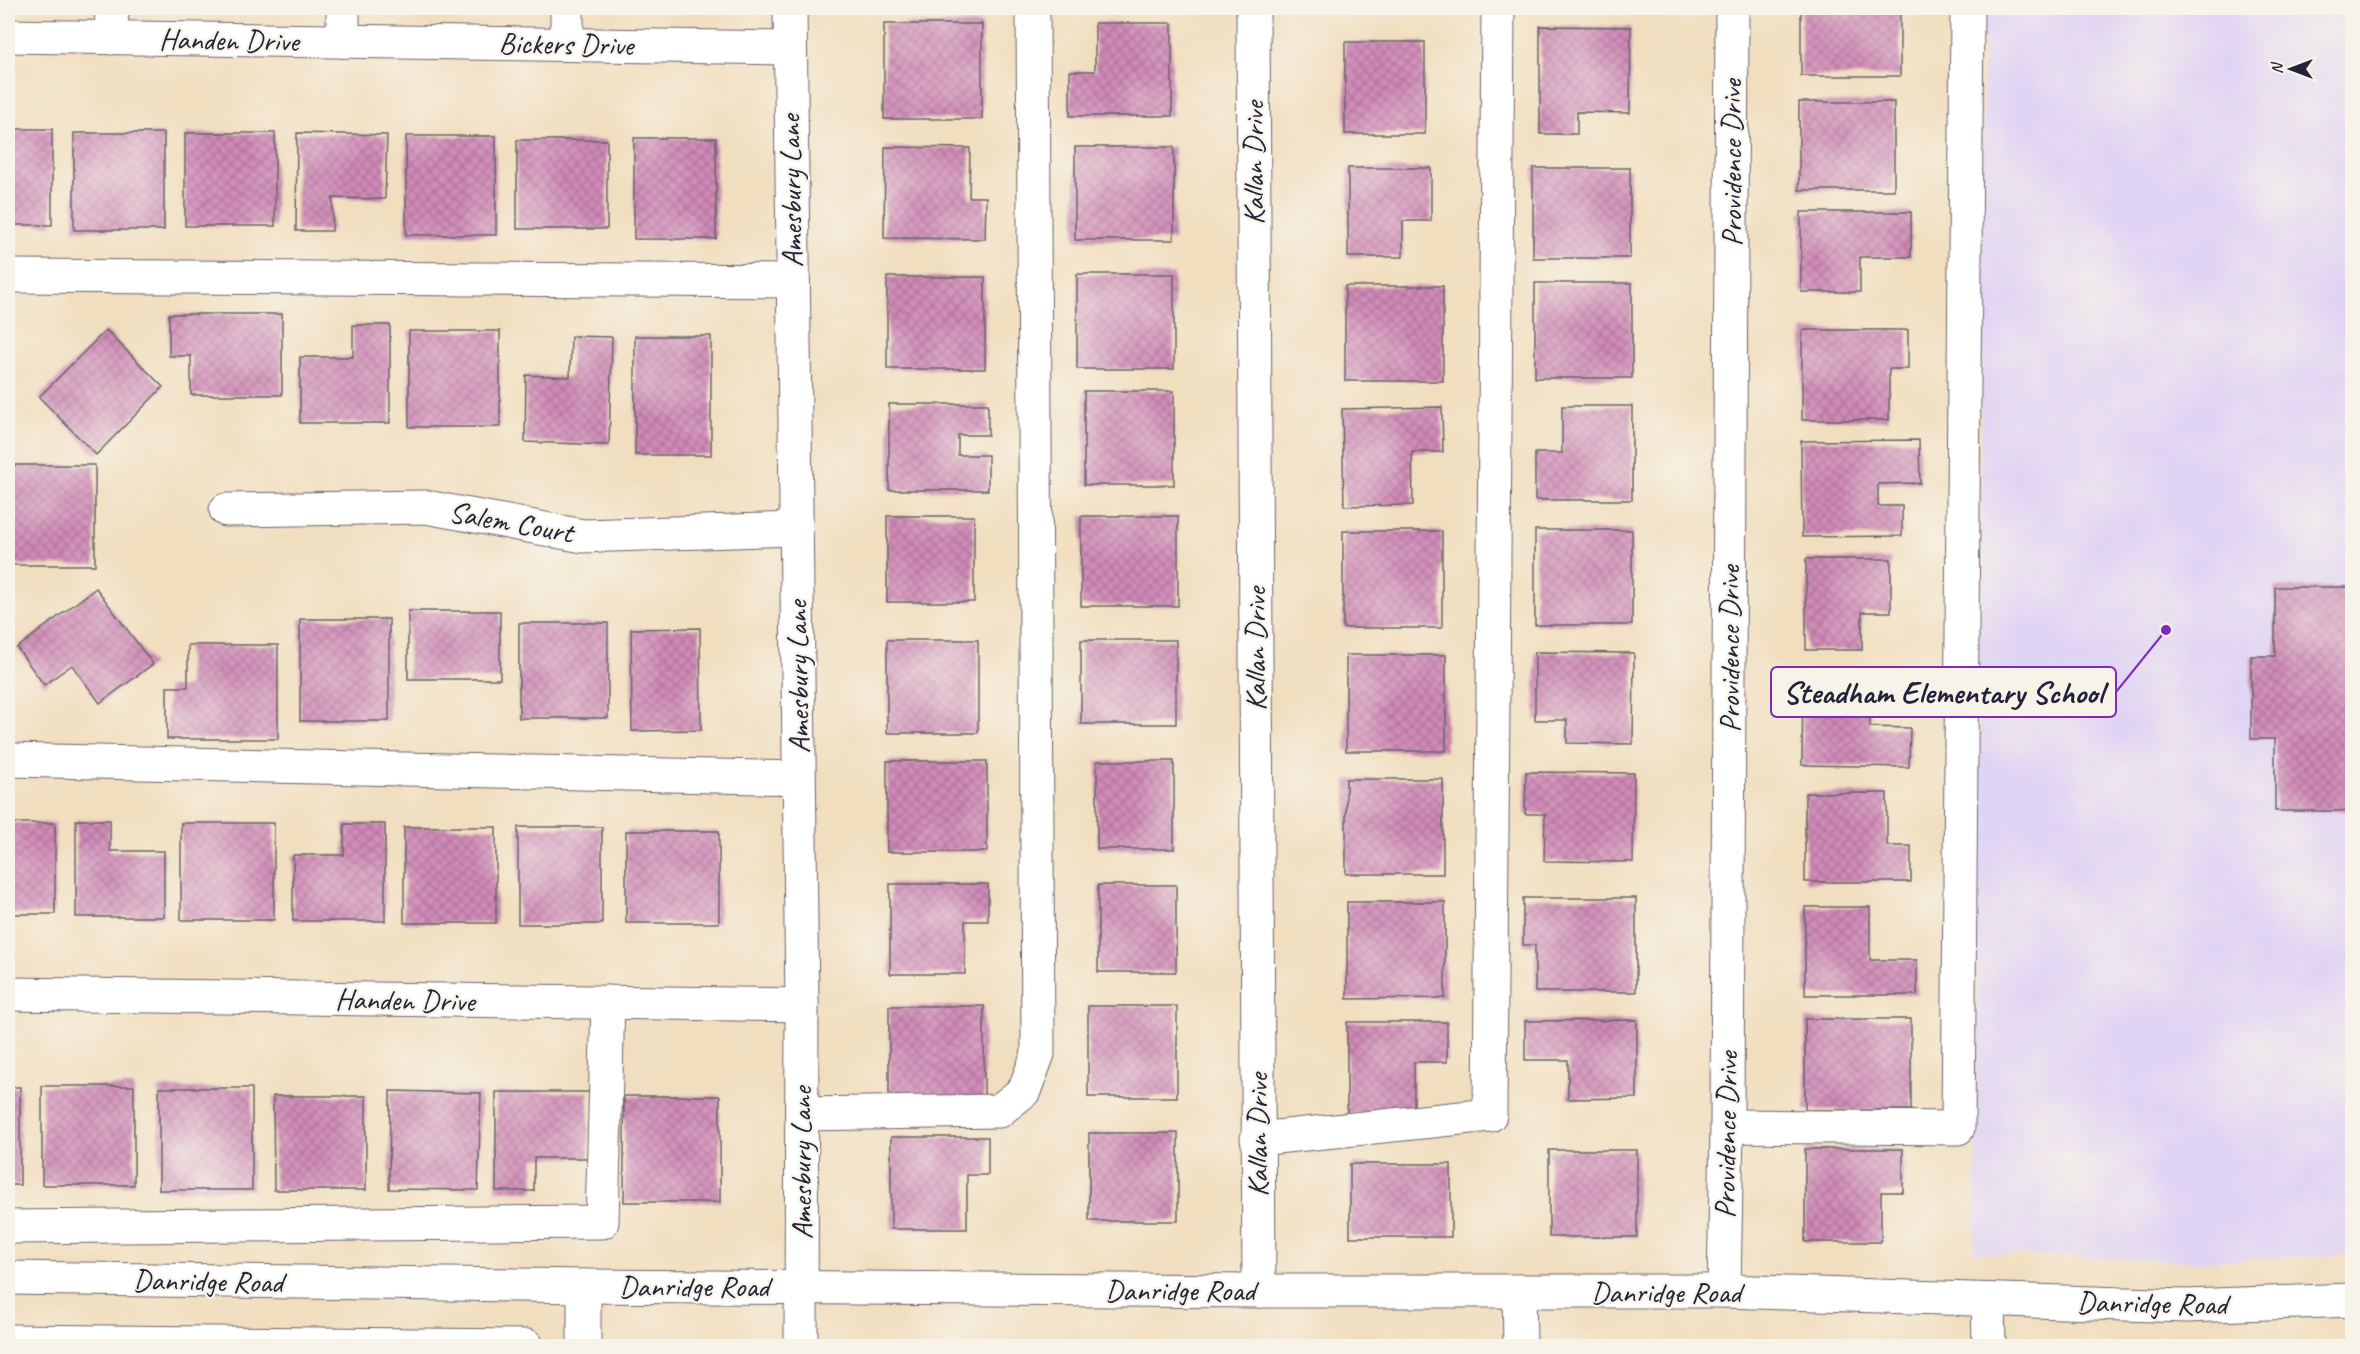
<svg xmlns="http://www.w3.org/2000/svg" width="2360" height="1354" font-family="Caveat,sans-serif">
	<defs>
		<pattern id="building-cross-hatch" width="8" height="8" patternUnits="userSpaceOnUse" patternTransform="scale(1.5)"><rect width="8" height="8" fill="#d18bb8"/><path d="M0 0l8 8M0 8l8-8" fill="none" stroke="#a97197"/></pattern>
	</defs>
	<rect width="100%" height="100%" fill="#f7f3e8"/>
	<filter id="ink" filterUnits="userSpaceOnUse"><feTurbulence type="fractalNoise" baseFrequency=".0167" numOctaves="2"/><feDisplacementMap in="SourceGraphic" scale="12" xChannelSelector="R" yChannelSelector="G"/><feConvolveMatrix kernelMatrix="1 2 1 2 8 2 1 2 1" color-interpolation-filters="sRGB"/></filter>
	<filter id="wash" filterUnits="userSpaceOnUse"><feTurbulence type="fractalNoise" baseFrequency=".008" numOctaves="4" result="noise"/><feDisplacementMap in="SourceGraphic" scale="24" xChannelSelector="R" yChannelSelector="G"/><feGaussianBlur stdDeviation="1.35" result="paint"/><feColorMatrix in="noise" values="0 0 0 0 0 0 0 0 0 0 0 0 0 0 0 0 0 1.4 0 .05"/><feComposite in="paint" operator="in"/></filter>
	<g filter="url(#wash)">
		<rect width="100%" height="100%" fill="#f1debf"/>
		<polygon fill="#e0d4f4" points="1984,8 2352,8 2352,1254 2206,1262 1975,1253"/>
		<g id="blocks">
			<g fill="url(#building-cross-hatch)">
				<rect x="1801" y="8" width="99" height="68"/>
				<polygon points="1095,23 1172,23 1172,116 1070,116 1070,71 1095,71"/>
				<rect x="884" y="24" width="98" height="95"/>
				<polygon points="1540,26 1631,27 1630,113 1577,112 1577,134 1540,134"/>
				<rect x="1345" y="42" width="80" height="92"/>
				<rect x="1799" y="102" width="95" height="88"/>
				<rect x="8" y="129" width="44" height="96"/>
				<rect x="74" y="133" width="90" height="97"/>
				<rect x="185" y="133" width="90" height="93"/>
				<polygon points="297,133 387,135 385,199 333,198 332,231 296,231"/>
				<rect x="406" y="136" width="90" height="99"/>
				<rect x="634" y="138" width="82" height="101"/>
				<rect x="517" y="140" width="90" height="89"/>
				<polygon points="885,147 970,148 969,197 986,197 985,239 884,238"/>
				<rect x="1075" y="147" width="99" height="93"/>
				<polygon points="1348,168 1431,168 1431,221 1403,221 1403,257 1348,257"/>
				<rect x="1533" y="168" width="97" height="90"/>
				<polygon points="1801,212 1911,212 1911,257 1860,257 1860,292 1801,292"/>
				<rect x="1077" y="274" width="97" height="95"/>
				<rect x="887" y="277" width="98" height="92"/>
				<rect x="1535" y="283" width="97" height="95"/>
				<rect x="1345" y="286" width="98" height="95"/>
				<polygon points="169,314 282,314 282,395 191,395 191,356 169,356"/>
				<polygon points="353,325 390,325 390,423 300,423 300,357 353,357"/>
				<polygon points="106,330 163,387 96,455 39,397"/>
				<polygon points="1802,330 1908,330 1908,369 1889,369 1889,420 1802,420"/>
				<rect x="409" y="331" width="91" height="96"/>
				<polygon points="571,336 612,337 609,445 525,442 526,375 570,377"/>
				<rect x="635" y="336" width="76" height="119"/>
				<rect x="1084" y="391" width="90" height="94"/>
				<polygon points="889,404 988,404 988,435 958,435 958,455 988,455 988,490 889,490"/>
				<polygon points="1562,406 1632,406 1632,500 1535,500 1535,453 1562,453"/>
				<polygon points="1442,407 1443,452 1412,452 1413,505 1344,506 1342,409"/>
				<polygon points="1919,440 1920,483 1878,484 1878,506 1902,506 1902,536 1802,537 1801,441"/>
				<rect x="8" y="465" width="87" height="100"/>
				<rect x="887" y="516" width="87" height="86"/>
				<rect x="1081" y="516" width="97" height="90"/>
				<rect x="1535" y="530" width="97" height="95"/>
				<rect x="1343" y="531" width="99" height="97"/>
				<polygon points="1806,559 1891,559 1891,612 1862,612 1862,650 1806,650"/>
				<polygon points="2275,587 2352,587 2352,811 2275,811 2275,739 2251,739 2251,656 2275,656"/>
				<polygon points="96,588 153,664 100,703 72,665 44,685 17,648"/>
				<rect x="408" y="611" width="92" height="68"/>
				<rect x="300" y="619" width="89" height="102"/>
				<rect x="519" y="623" width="89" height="95"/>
				<polygon points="700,628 701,730 632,731 631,629"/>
				<rect x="887" y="640" width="91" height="93"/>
				<rect x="1081" y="640" width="95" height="84"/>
				<polygon points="188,645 278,645 278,739 167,739 167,687 188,687"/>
				<polygon points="1535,652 1634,653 1633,744 1567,743 1567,720 1535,720"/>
				<rect x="1346" y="655" width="100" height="96"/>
				<polygon points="1803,677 1871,678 1870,727 1910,728 1909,767 1802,765"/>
				<rect x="887" y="761" width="100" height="91"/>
				<rect x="1097" y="761" width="77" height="88"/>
				<polygon points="1526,772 1634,773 1633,862 1544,861 1545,814 1525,814"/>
				<rect x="1346" y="779" width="97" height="95"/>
				<polygon points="1805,793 1887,793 1887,846 1911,846 1911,882 1805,882"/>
				<polygon points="76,820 110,820 110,851 164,851 164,917 76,917"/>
				<rect x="8" y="823" width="47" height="91"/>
				<rect x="181" y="823" width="93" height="97"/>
				<polygon points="344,824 385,824 385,921 293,921 293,855 344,855"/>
				<rect x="404" y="827" width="92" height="96"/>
				<rect x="518" y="827" width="84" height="97"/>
				<rect x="626" y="831" width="93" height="92"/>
				<polygon points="890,884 988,884 988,921 965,921 965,974 890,974"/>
				<rect x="1098" y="885" width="78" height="87"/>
				<polygon points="1523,898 1636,898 1636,992 1535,992 1535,945 1523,945"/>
				<polygon points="1347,902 1445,902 1445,998 1347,999"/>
				<polygon points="1805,907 1870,907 1870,960 1917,960 1917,995 1805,995"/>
				<rect x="889" y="1006" width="95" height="92"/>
				<rect x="1088" y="1006" width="89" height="91"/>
				<rect x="1805" y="1019" width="106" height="91"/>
				<polygon points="1637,1020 1637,1098 1568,1099 1568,1060 1525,1060 1525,1021"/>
				<polygon points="1347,1022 1447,1022 1447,1062 1414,1062 1414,1114 1347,1114"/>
				<rect x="42" y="1086" width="92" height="99"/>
				<rect x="8" y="1087" width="12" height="98"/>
				<rect x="159" y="1088" width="93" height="102"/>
				<polygon points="390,1091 481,1093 478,1190 389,1189"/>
				<polygon points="496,1092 589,1092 589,1158 534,1158 534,1191 496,1191"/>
				<polygon points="273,1096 366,1096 366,1190 274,1190"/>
				<rect x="624" y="1096" width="96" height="106"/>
				<rect x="1089" y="1133" width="89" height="88"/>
				<polygon points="891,1137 988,1137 988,1175 967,1175 967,1229 891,1229"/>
				<polygon points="1805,1149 1903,1149 1903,1192 1881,1192 1881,1242 1805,1242"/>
				<rect x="1549" y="1150" width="88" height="87"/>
				<rect x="1350" y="1164" width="101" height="73"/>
			</g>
		</g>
	</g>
	<g filter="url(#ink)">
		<use href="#blocks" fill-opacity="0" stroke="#6a6469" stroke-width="1.5"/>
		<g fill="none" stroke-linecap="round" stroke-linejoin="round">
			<g stroke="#6a6469" stroke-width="35">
				<g id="minor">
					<polyline points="343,8 343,41"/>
					<polyline points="790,8 802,1005 801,1346"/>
					<polyline points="1253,8 1259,1291"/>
					<polyline points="8,36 789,48"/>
					<polyline points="111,38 112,8"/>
					<polyline points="567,44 567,8"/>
					<polyline points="8,276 793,281"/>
					<polyline points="226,510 426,507 583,536 796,529"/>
					<polyline points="8,760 799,778"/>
					<polyline points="8,994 802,1005"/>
					<polyline points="802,1114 999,1111 1024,1091 1038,1054 1033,8"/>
					<polyline points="1727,1126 1958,1128 1967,8"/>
					<polyline points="1257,1139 1490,1115 1498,8"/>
					<polyline points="8,1227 602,1222 608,1002"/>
					<polyline points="8,1278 584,1286 1259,1291 1724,1291 2186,1306 2352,1300"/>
					<polyline points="1519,1291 1520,1346"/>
					<polyline points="1724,1291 1727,1126 1732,8"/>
					<polyline points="1988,1300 1989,1346"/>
					<polyline points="8,1341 527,1346"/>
					<polyline points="584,1346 584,1286"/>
				</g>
			</g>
			<use href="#minor" stroke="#fff" stroke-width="33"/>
		</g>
	</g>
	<g text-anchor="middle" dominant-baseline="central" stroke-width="4.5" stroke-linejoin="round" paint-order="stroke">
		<g font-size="30" fill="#22223b" stroke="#f7f3e8">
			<text transform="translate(229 40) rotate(1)">Handen Drive</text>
			<text transform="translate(566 44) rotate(1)">Bickers Drive</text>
			<text transform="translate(1253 163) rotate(-90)">Kallan Drive</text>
			<text transform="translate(1731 163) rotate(-90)">Providence Drive</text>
			<text transform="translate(791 191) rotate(-91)">Amesbury Lane</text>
			<text transform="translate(511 522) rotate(10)">Salem Court</text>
			<text transform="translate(1255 649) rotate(-90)">Kallan Drive</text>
			<text transform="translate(1729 649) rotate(-90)">Providence Drive</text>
			<text transform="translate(798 677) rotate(-91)">Amesbury Lane</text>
			<text transform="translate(405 1000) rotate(1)">Handen Drive</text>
			<text transform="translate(1257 1135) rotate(-90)">Kallan Drive</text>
			<text transform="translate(1726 1135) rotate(-89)">Providence Drive</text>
			<text transform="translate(801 1163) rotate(-90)">Amesbury Lane</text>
			<text transform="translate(208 1281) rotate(1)">Danridge Road</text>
			<text x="694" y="1286">Danridge Road</text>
			<text x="1180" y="1290">Danridge Road</text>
			<text x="1666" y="1292">Danridge Road</text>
			<text transform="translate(2152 1303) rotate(1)">Danridge Road</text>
		</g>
	</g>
	<path fill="none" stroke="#7b2cbf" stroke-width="2" d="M2166 630L2116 692"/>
	<circle fill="#7b2cbf" stroke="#f7f3e8" stroke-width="2" cx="2166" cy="630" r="6"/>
	<rect fill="#f7f3e8" stroke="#7b2cbf" stroke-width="2" x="1771" y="667" width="345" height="50" rx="6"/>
	<g font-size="32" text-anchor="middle" font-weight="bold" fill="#22223b">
		<text x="1943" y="703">Steadham Elementary School</text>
	</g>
	<rect width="2360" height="1354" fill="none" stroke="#f7f3e8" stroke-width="30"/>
	<g transform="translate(2291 69) rotate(270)" stroke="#f7f3e8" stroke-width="4.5" paint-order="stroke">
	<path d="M0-4.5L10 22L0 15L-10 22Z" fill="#22223b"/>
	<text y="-9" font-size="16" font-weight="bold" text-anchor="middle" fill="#22223b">N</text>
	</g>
</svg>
